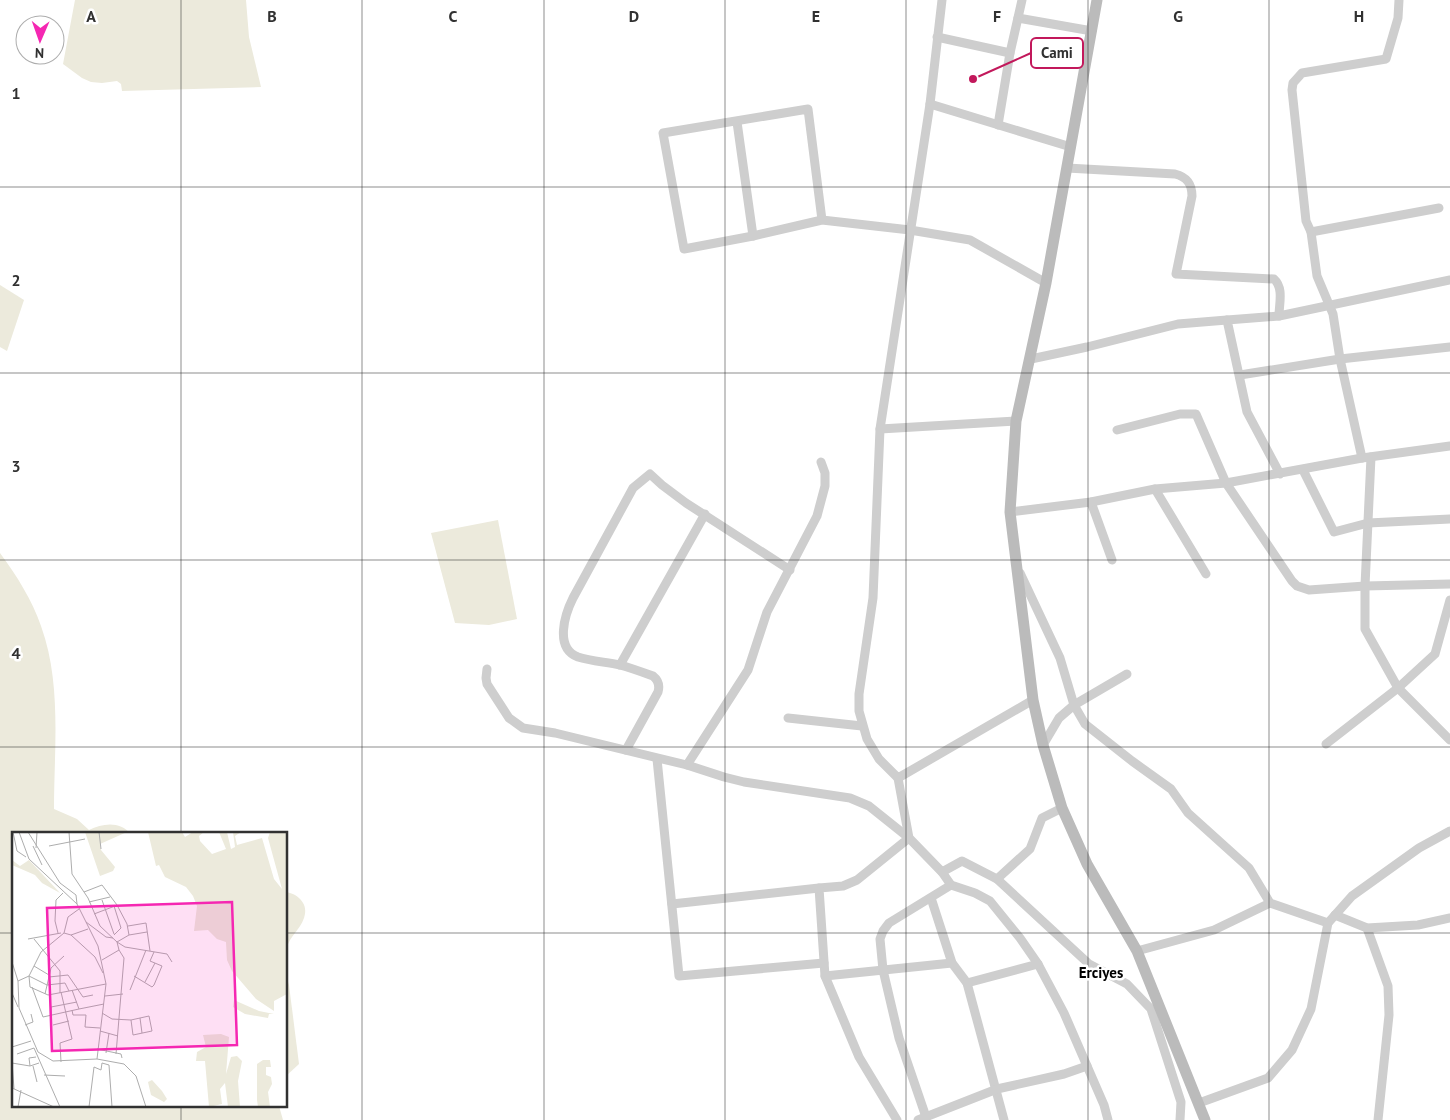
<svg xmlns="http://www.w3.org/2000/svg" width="1450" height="1120" font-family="'PT Sans',sans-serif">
	<rect width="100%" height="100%" fill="#fff"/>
	<g fill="#eceadc">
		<polygon points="75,0 246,0 249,37 261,87 122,91 121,84 117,81 102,83 91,82 82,78 63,64"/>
		<polygon points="0,285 24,300 7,351 0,347"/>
		<polygon points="498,520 517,619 489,625 455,623 431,533"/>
		<path d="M0,553C17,576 32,600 41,626C62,684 54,749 54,809L77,819L89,830C103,823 120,821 131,834H14V1106H279L283,1120H0Z"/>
		<path d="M286,892C299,894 309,905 304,918C300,930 290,935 286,950Z"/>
		<polygon points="286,975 289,985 299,1064 286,1076"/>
	</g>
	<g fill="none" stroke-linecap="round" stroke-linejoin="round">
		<g stroke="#cecece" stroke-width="9">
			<polyline points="942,0 930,104 880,429 873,598 859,694 859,711 867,739 879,759 898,778 1033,700"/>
			<polyline points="1018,18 1092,31"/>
			<polyline points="937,37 1010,53"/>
			<polyline points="930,104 1071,147"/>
			<polyline points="737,122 753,236"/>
			<polyline points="998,125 1010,53 1022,0"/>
			<path d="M1067,168L1175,174C1187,177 1192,184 1192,196L1176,274L1274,279C1284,288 1279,304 1279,316"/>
			<polyline points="822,220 808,109 663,133 684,249 753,236 822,220 910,230 970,240 1046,283"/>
			<polyline points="1311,232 1439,208"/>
			<polyline points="1031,359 1087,347 1178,324 1227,320"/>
			<polyline points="1240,375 1340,359 1450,347"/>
			<polyline points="880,429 1016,421"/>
			<polyline points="1117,430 1180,414 1196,414 1226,483 1292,581 1297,586 1309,590 1365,586 1450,584"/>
			<polyline points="1371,457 1365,586 1365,629 1398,688 1450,740"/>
			<polyline points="1362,458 1340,359 1333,314 1317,276 1311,232 1306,221 1292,90 1293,83 1302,73 1386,59 1398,18 1399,0"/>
			<polyline points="1303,470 1334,532 1368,523 1450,519"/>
			<polyline points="1280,474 1247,412 1227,320 1279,316 1450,280"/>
			<polyline points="1155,489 1206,574"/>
			<polyline points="1091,502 1112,560"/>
			<polyline points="1010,512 1091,502 1155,489 1226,483 1362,458 1450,446"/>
			<polyline points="1020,573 1060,658 1074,705 1085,724 1132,761 1171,789 1188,813 1249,868 1270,903 1328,923"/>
			<polyline points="620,665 705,514"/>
			<polyline points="487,669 486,678 487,684 509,718 523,728 555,733 687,765 724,777 744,782 850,798 869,806 909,838 857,880 843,886 819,888 825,976 859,1057 897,1120"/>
			<polyline points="788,718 862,726"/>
			<polyline points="1326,744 1398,688 1435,654 1450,600"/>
			<polyline points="1043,745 1059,718 1074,705 1127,674"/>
			<path d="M626,750L658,692C660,685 658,680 653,676C642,672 631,668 620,665C606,662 591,661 578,657C554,648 565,614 573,598L633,488L650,474L662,485L686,503L790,570"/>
			<polyline points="657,759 679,976 824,963"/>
			<polyline points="687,765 748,670 767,612 817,516 825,486 825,473 821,462"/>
			<polyline points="898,778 909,838 942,872 951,885 975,893 990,901 1020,938 1038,964 1064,1013 1104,1105 1108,1120"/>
			<polyline points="942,872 962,861 997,879 1089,964 1127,984 1151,1009 1181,1102 1180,1120"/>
			<polyline points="997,879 1030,849 1042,818 1062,808"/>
			<polyline points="931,898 952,963 967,983 1004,1120"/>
			<polyline points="672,904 819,888"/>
			<polyline points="1335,915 1367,928 1418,925 1450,918"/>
			<polyline points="1367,928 1388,986 1389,1015 1378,1120"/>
			<polyline points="1137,951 1214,930 1270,903"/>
			<polyline points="825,976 952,963"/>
			<polyline points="967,983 1038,964"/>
			<polyline points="1199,1103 1268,1078 1292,1050 1311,1009 1328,923 1352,896 1419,848 1450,831"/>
			<polyline points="926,1117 899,1038 883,970 880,939 883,931 889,923 951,885"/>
			<polyline points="918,1120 997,1089 1064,1074 1087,1066"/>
		</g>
		<polyline stroke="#bbb" stroke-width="11" points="1097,0 1046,283 1016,421 1010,512 1033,700 1043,745 1062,808 1087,864 1137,951 1205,1120"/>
	</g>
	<path fill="none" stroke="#313131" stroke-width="1" stroke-opacity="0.55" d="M181,0V834M362,0V1120M544,0V1120M725,0V1120M906,0V1120M1088,0V1120M1269,0V1120M0,187H1450M0,373H1450M0,560H1450M0,747H1450M0,933H14M286,933H1450M181,1106V1120"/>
	<g text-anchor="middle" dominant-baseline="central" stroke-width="5" stroke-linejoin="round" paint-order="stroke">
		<g font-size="15" font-weight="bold" fill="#000" stroke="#fff">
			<text x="1101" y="972">Erciyes</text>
		</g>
	</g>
	<g transform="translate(12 832)">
		<rect width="275" height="275" fill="#fff"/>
		<path d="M73,0H115L88,12L89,18L103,35L101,39L88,44ZM136,0H170L173,5L181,0H192L187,4L188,9L200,22L214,17L207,0H215L219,17L223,15L221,0H229L223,4L225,13L250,6L262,47L270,57L256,6L258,0H275V162L262,169V179L244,167L220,139L215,128L214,110L205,107L196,98L182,99L185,74L181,64L174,55L153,45L147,33L144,34ZM222,168L247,179L262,182H257L256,186L233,182L221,175ZM209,202L217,205L214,242L219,225L225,224L230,229L226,249L228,275H216L213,251L208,257L210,272L197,275L193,229H184L185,220L194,215L191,203ZM251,228H258L259,235H254V243L259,245L260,252L256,260L258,275H246L245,268V232ZM140,248L150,259L155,267L152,270L139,263L136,250Z" fill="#eceadc"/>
		<path d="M0,28L8,34L17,28L48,61L30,51L23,43L0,33Z" fill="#eceadc"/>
		<path fill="none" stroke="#adadad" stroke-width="1" d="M1,0L5,19L14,25M7,0L17,27L65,72L86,114L94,152L85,227M16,0L48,51L64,63L65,72M57,0L60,42L76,66L88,94L105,110L107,118M87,0L89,17M21,14L30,33M37,14L73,7M24,16L25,0M72,60L90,53L105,73L115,92L117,103L105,110L113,115L155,122L160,130M90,68L102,102M77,70L98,65M82,82L103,74M74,90L94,105L101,106M116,94L134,91L138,119M46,101L43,89L44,68L51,61M52,101L59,103L83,125L91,141M59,103L76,97M102,103L109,96L102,74M117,103L135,100M16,107L49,101M22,107L48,139V161M90,128L107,118L112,126L104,222M0,130L6,149L7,176L26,220L41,229L85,227L112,232L124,244L134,275M22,134L37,143M17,144L18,155L36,163L94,152M17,144L35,153L53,151L57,159M122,144L140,155L142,153L150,134L138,129L142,120M37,145L56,143L71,165L81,163M6,149L17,144L29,120L52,101L56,85L67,77M133,150L143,131M20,155L31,185L67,177L60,158M118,158L134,118M0,161L6,175M33,162L39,136L52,124M93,164L111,162M67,177L92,172M60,178L61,183H74L73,195L88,196M90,181L100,187L119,188L137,184L140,199L121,203L119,188M39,183V175L65,170M128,186L130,201M13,193L21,190L19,182M41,193L57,189M88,199L106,204M0,215L19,209M85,217L109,222L110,226M94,221L97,201M5,222L22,216L48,275M0,230L2,257M49,230L48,211L60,207L49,160M0,231L18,234L27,231M18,234L17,226L24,225M21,234L25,250M82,235L89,238L90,231L97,233L100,275M32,243L53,244M0,256L42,275M6,275L9,258M77,275L82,235"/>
		<path fill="#f527b2" fill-opacity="0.15" stroke="#f527b2" stroke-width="2.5" d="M220,70L225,213L40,219L35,76Z"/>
		<rect width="275" height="275" fill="none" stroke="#313131" stroke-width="2.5"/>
	</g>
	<g font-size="16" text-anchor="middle" font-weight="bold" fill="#313131" stroke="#fff" stroke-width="5" stroke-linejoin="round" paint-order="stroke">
		<text x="91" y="22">A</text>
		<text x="272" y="22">B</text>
		<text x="453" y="22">C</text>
		<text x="634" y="22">D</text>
		<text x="816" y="22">E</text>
		<text x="997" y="22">F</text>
		<text x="1178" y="22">G</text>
		<text x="1359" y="22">H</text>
		<text x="16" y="99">1</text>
		<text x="16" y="286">2</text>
		<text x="16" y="472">3</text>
		<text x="16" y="659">4</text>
	</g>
	<path fill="none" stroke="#c2185b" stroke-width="2" d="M973 79L1031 53"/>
	<circle fill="#c2185b" stroke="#fff" stroke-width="2" cx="973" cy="79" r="5"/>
	<rect fill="#fff" stroke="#c2185b" stroke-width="2" x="1031" y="38" width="52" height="30" rx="5"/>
	<g font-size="15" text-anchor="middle" font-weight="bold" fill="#313131">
		<text x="1057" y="58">Cami</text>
	</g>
	<g transform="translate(40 40) rotate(182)"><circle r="24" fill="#ffffff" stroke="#adadad"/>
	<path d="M0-4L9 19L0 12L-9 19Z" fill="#f527b2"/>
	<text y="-8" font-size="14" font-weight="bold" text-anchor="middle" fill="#313131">N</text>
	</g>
</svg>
